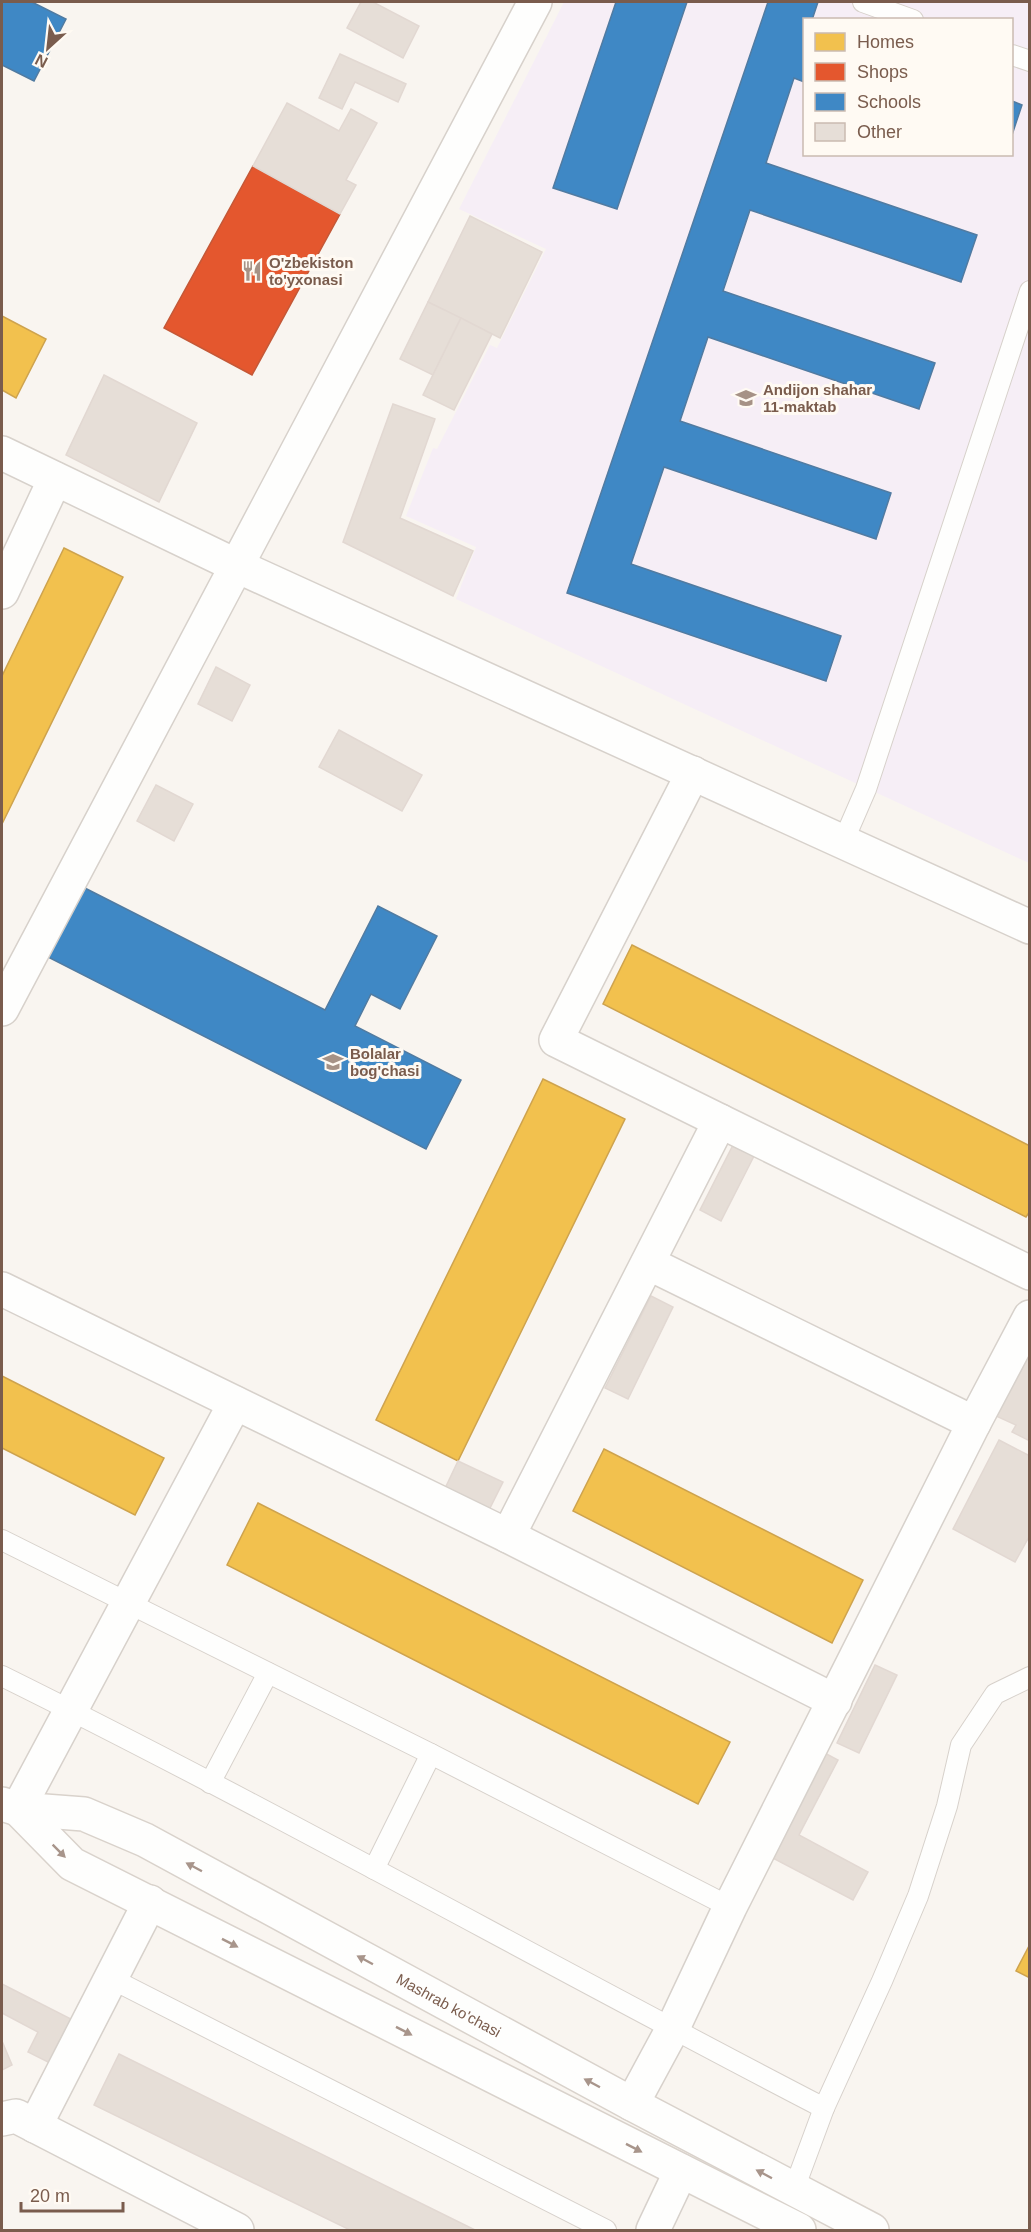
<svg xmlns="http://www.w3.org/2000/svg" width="1031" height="2232" font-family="Helvetica,sans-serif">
	<rect width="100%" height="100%" fill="#f9f5f0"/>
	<path fill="#f6eef6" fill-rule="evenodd" d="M564,2H1029V863L456,599L476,547L406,516L433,448L437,449L490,345L497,348L546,249L459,209ZM804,20H1012V154H804Z"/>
	<g fill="#f2c14e" stroke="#cea34e" stroke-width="1.5">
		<polygon points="2,316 46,339 16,398 2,390"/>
		<polygon points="64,548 123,577 2,824 2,676"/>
		<polygon points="632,945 1030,1146 1030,1211 1026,1217 603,1004"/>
		<polygon points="543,1079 625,1119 458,1461 376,1420"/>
		<polygon points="2,1376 164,1458 135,1515 2,1448"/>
		<polygon points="604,1449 863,1580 832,1643 573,1511"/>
		<polygon points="258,1503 730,1742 698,1804 227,1565"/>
		<polygon points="1030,1944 1030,1978 1016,1971"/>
	</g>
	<polygon fill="#e4572e" stroke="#c45837" stroke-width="1.5" points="253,166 340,214 252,375 164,328"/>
	<g fill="#3f88c5" stroke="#517ba1" stroke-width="1.5">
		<polygon points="2,2 32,2 66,19 34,81 2,65"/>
		<polygon points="616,2 687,2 617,209 553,188"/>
		<polygon points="768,2 818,2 812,20 804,20 804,82 794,78 766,163 977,235 961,282 750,210 723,291 935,363 919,409 708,337 680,421 891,493 876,539 664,467 631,564 841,636 826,681 567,593"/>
		<polygon points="1012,101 1022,105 1012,135"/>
		<polygon points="73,882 325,1010 378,906 437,936 400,1009 371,994 355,1026 461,1080 426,1149 38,952"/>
	</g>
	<g fill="#e6ded7" stroke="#e2d8d2" stroke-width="1.5">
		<polygon points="361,2 373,2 419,26 403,58 347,28"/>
		<polygon points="340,54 406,84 398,102 355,82 342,109 319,98"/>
		<polygon points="287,103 339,131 351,109 377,123 346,180 356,185 340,214 253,166"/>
		<polygon points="470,216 542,252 500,338 428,302"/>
		<polygon points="428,302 461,318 433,375 400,359"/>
		<polygon points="461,318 492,334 454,410 423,395"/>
		<polygon points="104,375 197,423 159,502 66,455"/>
		<polygon points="393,404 435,419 400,518 473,551 453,596 343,542"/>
		<polygon points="216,667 250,685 232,721 198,704"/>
		<polygon points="339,730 422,775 402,811 319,767"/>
		<polygon points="156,785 193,804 174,841 137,821"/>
		<polygon points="733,1145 754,1156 721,1221 700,1210"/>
		<polygon points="651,1296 673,1307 628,1399 605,1388"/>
		<polygon points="1030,1347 1030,1441 1012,1432 1016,1425 996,1416"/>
		<polygon points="999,1440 1030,1456 1030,1535 1015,1562 953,1529"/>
		<polygon points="458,1461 503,1482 484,1520 440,1499"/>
		<polygon points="875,1665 897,1675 859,1753 837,1743"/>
		<polygon points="819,1750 838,1760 799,1835 868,1872 853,1900 765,1854"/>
		<polygon points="2,1984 71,2019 50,2063 28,2052 38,2032 2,2013"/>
		<polygon points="2,2041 12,2065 2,2070"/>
		<polygon points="119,2054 475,2230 350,2230 94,2105"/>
	</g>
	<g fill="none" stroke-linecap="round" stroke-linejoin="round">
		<g stroke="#d7d1cb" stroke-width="22">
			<g id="lane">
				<polyline points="863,2 913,20"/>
				<polyline points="1012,55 1030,61"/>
				<polyline points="843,842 866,789 1030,291"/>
				<polyline points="2,1540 431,1754 730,1907"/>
				<path d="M2,1676C279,1813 549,1966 824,2108"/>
				<polyline points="210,1783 268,1673"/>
				<polyline points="374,1869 431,1754"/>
				<polyline points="110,1978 606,2230"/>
				<polyline points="794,2189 824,2108 882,1981 918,1896 947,1806 961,1745 995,1694 1030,1677"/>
			</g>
		</g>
		<g stroke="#d7d1cb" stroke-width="36">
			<g id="street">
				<polyline points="2,453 237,566 1030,927"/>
				<polyline points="2,592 55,479"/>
				<polyline points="693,773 556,1040 720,1121"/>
				<polyline points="2,1009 535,2"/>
				<polyline points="648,1263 974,1423"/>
				<polyline points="2,1289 508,1536 835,1701"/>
				<polyline points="508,1536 720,1121 1030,1273"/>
				<polyline points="18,1809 235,1403"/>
				<polyline points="632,2104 672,2030 730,1907 974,1423 1030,1317"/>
				<polyline points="2,2119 16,2116 237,2230"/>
				<polyline points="35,2126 150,1902"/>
				<polyline points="653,2230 681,2171"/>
			</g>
		</g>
		<g stroke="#d9d2cb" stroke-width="36">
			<g id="secondary">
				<path id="s1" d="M2,1804L18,1809L84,1814L145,1840L632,2104L872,2230"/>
				<polyline points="18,1809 72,1864 799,2230"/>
			</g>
		</g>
		<use href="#lane" stroke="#fefefd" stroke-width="20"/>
		<use href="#street" stroke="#fefefd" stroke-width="33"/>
		<use href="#secondary" stroke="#fefefd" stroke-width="33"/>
	</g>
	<defs><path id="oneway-solid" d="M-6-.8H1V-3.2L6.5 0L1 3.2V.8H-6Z" transform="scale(1.5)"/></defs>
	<g fill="#a8958b">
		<use href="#oneway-solid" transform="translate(59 1851) rotate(45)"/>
		<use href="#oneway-solid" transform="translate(194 1867) rotate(-152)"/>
		<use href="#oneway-solid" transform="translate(230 1943) rotate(27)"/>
		<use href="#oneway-solid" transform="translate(365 1960) rotate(-152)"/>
		<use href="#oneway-solid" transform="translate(404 2031) rotate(27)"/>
		<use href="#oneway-solid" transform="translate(592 2083) rotate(-152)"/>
		<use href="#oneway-solid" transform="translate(634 2148) rotate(27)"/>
		<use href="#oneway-solid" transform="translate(764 2174) rotate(-152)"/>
	</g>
	<defs>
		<g id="restaurant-bare" transform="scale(1.62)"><path d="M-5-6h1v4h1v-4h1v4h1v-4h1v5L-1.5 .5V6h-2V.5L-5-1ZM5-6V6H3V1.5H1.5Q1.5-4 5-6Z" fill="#a69286" stroke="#fffaf3" stroke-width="2.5" paint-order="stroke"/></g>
		<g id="school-bare" transform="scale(1.62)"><path d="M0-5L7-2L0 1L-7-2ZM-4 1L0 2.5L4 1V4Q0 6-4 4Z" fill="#a69286" stroke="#fffaf3" stroke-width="2.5" paint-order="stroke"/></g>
	</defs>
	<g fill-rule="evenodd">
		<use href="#restaurant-bare" x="252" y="271"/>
		<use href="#school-bare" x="746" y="398"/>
		<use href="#school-bare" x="333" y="1062"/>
	</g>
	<g text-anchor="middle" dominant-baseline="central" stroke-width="6" stroke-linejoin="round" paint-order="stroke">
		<g font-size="15" font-weight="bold" fill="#7a5c4d" stroke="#fffaf3" text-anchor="start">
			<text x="269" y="262">O'zbekiston<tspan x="269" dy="17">to'yxonasi</tspan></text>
			<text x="763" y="389">Andijon shahar<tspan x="763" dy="17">11-maktab</tspan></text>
			<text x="350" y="1053">Bolalar<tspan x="350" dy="17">bog'chasi</tspan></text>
		</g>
		<g font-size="15" fill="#7a5c4d" stroke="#fffaf3">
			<text stroke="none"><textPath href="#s1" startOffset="495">Mashrab ko'chasi</textPath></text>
		</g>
	</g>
	<rect width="1031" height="2232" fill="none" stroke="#7a5c4d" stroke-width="6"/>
	<rect x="803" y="18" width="210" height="138" fill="#fffaf3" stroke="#cabbb1" stroke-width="1.5"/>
	<rect x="815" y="33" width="30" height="18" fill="#f2c14e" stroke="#cabbb1" stroke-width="1.5"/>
	<text x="857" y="48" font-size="18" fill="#7a5c4d">Homes</text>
	<rect x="815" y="63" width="30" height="18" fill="#e4572e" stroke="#cabbb1" stroke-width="1.5"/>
	<text x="857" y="78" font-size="18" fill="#7a5c4d">Shops</text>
	<rect x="815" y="93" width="30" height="18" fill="#3f88c5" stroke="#cabbb1" stroke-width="1.5"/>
	<text x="857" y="108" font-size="18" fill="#7a5c4d">Schools</text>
	<rect x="815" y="123" width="30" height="18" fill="#e6ded7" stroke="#cabbb1" stroke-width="1.5"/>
	<text x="857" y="138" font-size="18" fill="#7a5c4d">Other</text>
	<g transform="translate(48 48) rotate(207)" stroke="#fffaf3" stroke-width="4.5" paint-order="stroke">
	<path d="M0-4.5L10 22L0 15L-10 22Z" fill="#7a5c4d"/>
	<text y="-9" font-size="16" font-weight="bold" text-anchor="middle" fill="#7a5c4d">N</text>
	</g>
	<path d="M21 2202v9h102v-9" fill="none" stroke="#7a5c4d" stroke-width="3"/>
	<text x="30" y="2202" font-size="18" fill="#7a5c4d" stroke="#fffaf3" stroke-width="4.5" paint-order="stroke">20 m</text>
</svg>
